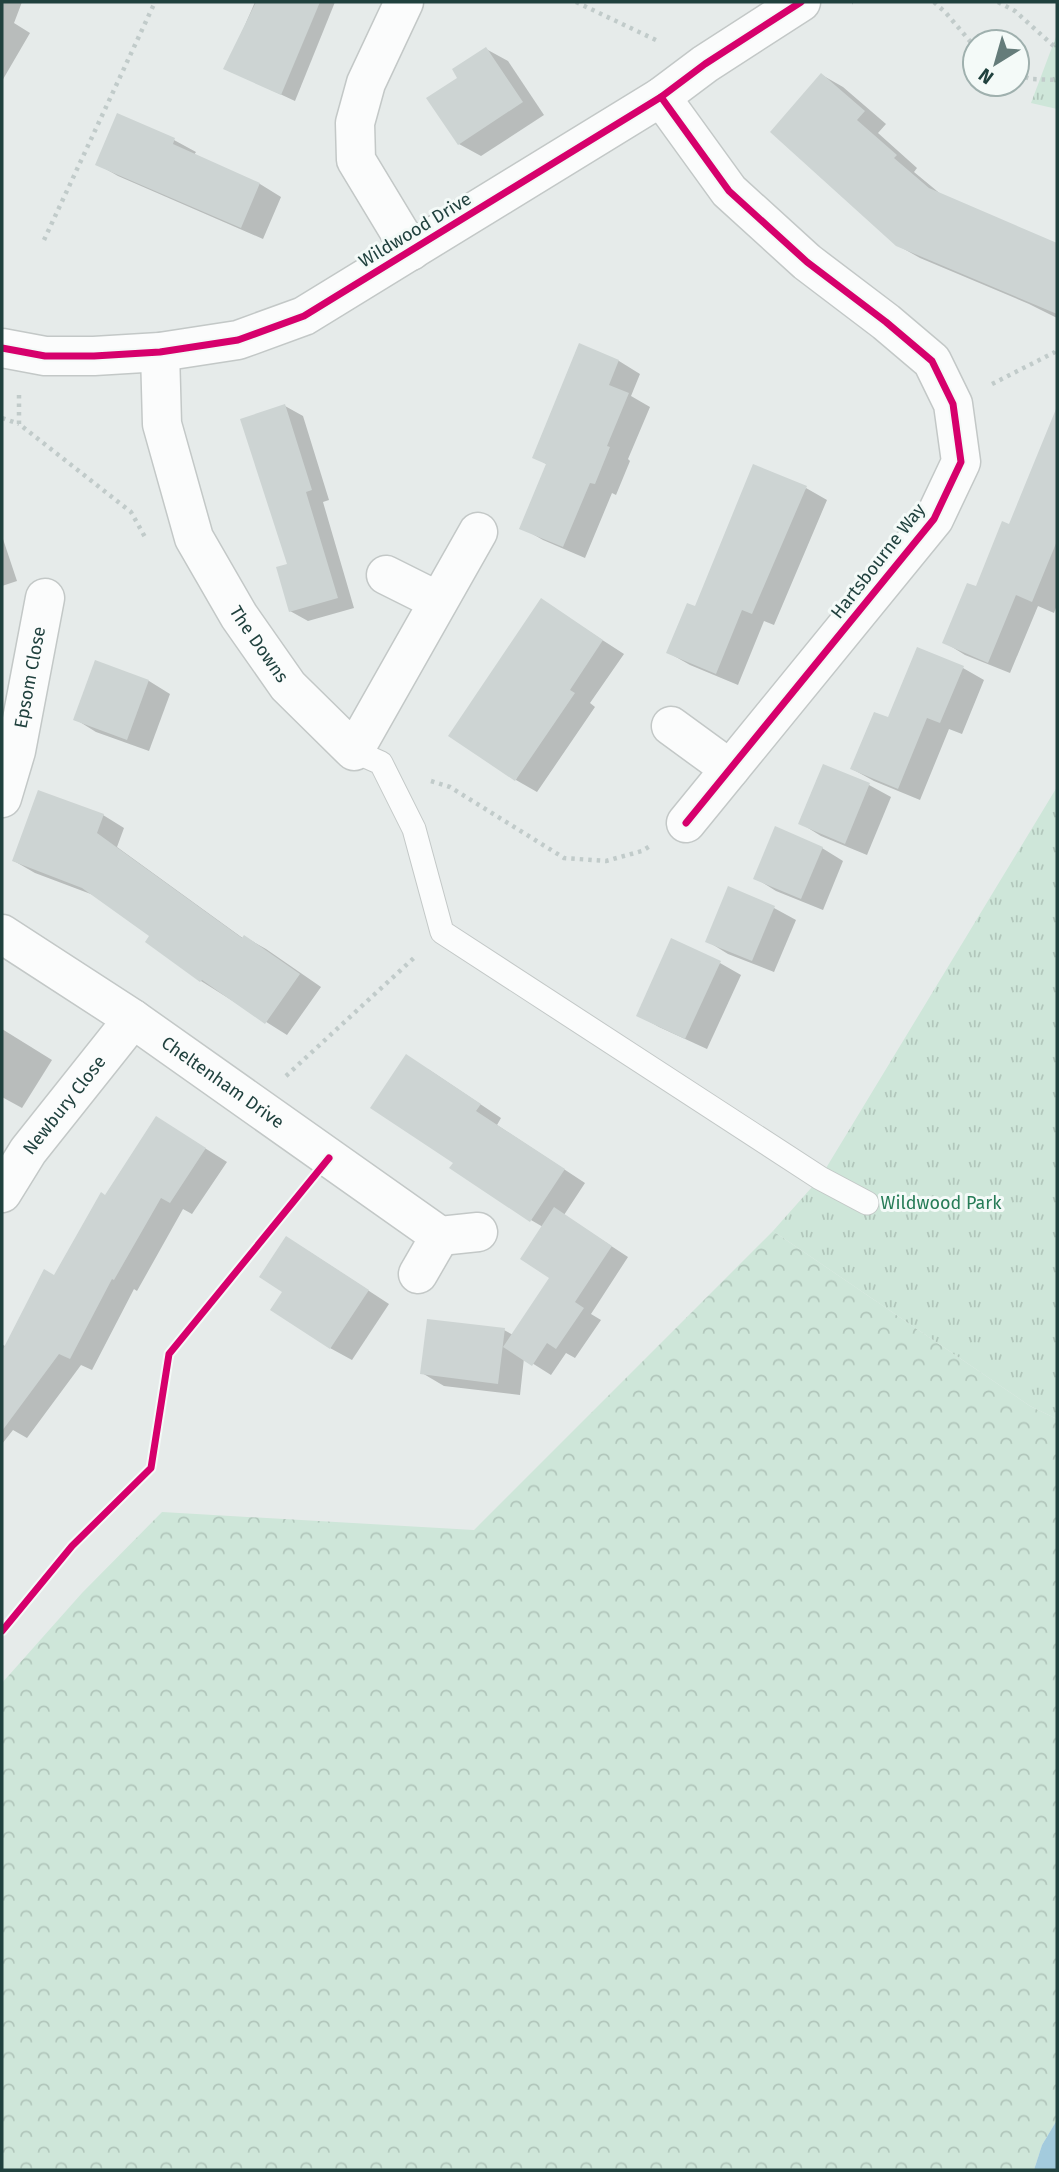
<svg xmlns="http://www.w3.org/2000/svg" width="1059" height="2172" font-family="'Fira Sans',sans-serif">
	<defs>
		<pattern id="forest-crowns" width="20" height="18" patternUnits="userSpaceOnUse" patternTransform="scale(1.75)"><rect width="20" height="18" fill="#cee6d9"/><path d="M2 6a3 3 0 1 1 6 0M12 15a3 3 0 1 1 6 0" fill="none" stroke="#b1c6bb"/></pattern>
		<pattern id="park-tufts" width="24" height="20" patternUnits="userSpaceOnUse" patternTransform="scale(1.75)"><rect width="24" height="20" fill="#cee6d9"/><path d="M3 7l-1-3M5 7V3M7 7l1-3M15 17l-1-3M17 17v-4M19 17l1-3" fill="none" stroke="#b1c6bb"/></pattern>
	</defs>
	<rect width="100%" height="100%" fill="#e6ebea"/>
	<polygon fill="url(#forest-crowns)" points="773,1231 1030,1406 1057,1419 1057,2120 1042,2145 1034,2170 2,2170 2,1683 82,1593 162,1512 474,1530"/>
	<g fill="url(#park-tufts)">
		<polygon points="1057,34 1057,109 1031,103"/>
		<polygon points="1057,787 1057,1419 1030,1406 773,1231 820,1178"/>
	</g>
	<polygon fill="#a3cbdd" points="1057,2120 1057,2170 1034,2170 1042,2145"/>
	<g fill="#0003">
		<polygon points="2,2 22,2 14,23 30,33 2,81"/>
		<polygon points="255,2 335,2 295,101 226,69"/>
		<polygon points="486,49 508,61 544,115 481,156 459,144 459,78"/>
		<polygon points="822,75 843,87 886,124 878,133 917,168 914,172 943,196 1057,245 1057,318 1029,304 920,258 897,245"/>
		<polygon points="174,140 196,152 194,155 260,184 281,197 263,239 118,176 97,164"/>
		<polygon points="580,345 619,361 640,374 631,396 650,407 628,459 630,461 616,495 612,493 585,558 543,540 522,528 548,465 534,457"/>
		<polygon points="285,406 303,416 329,500 323,502 354,608 308,621 290,611"/>
		<polygon points="1057,409 1057,605 1054,613 1038,606 1010,673 965,655 944,642 977,589 1010,526"/>
		<polygon points="806,488 827,500 774,625 764,621 738,685 690,665 669,653"/>
		<polygon points="2,536 17,581 2,586"/>
		<polygon points="542,601 624,654 590,703 595,707 537,792 516,780"/>
		<polygon points="96,662 149,681 170,694 149,751 96,732 75,719"/>
		<polygon points="963,668 984,680 962,734 949,729 920,800 874,781 852,769 888,719"/>
		<polygon points="824,766 869,785 891,797 867,855 821,836 800,823"/>
		<polygon points="103,815 124,828 117,847 244,939 245,937 266,949 321,987 287,1035 201,981 147,942 152,936 96,896 35,873 14,861"/>
		<polygon points="822,848 843,861 823,910 776,891 755,878"/>
		<polygon points="729,888 774,908 796,920 774,972 728,954 707,941"/>
		<polygon points="720,963 741,975 707,1049 659,1027 638,1015"/>
		<polygon points="2,1029 52,1060 22,1108 2,1097"/>
		<polygon points="428,1069 501,1118 497,1125 585,1183 564,1215 628,1257 591,1314 601,1320 575,1358 566,1353 551,1375 524,1358 520,1395 444,1386 422,1373 504,1330 513,1335 551,1277 543,1227 531,1220 455,1162"/>
		<polygon points="157,1118 227,1162 192,1214 183,1209 137,1291 134,1289 92,1370 81,1365 27,1438 13,1430 2,1444 2,1344 6,1347 55,1277"/>
		<polygon points="308,1251 389,1304 352,1360 330,1348"/>
	</g>
	<g fill="#cdd4d3">
		<polygon points="256,2 320,2 281,95 223,69"/>
		<polygon points="486,47 523,102 458,145 426,98 457,78 452,69"/>
		<polygon points="821,73 865,111 857,120 897,155 894,158 929,188 1057,243 1057,314 896,246 770,132"/>
		<polygon points="117,113 175,138 173,144 260,183 241,228 95,165"/>
		<polygon points="579,343 619,360 609,385 629,393 607,446 610,447 595,484 590,483 563,547 519,529 546,464 532,458"/>
		<polygon points="285,404 312,490 306,492 338,598 289,612 276,567 287,564 240,419"/>
		<polygon points="1056,409 1057,541 1032,602 1016,595 988,663 942,643 967,583 976,586 1002,521 1009,524"/>
		<polygon points="753,464 807,486 752,614 742,610 716,674 666,653 687,603 695,606"/>
		<polygon points="541,598 603,640 570,690 575,693 515,781 448,736"/>
		<polygon points="917,647 964,666 940,723 927,718 898,789 850,769 874,712 888,717"/>
		<polygon points="95,660 149,680 127,740 73,720"/>
		<polygon points="823,764 870,783 845,844 798,824"/>
		<polygon points="38,790 104,814 97,833 242,938 244,935 300,974 265,1024 202,980 200,982 145,942 149,936 82,888 12,861"/>
		<polygon points="775,826 823,847 801,899 753,879"/>
		<polygon points="728,886 775,906 752,961 705,942"/>
		<polygon points="671,938 721,961 685,1039 636,1016"/>
		<polygon points="406,1054 481,1104 476,1111 565,1169 530,1222 449,1168 453,1163 370,1108"/>
		<polygon points="156,1116 206,1148 170,1203 161,1198 114,1280 112,1279 70,1359 59,1354 2,1431 2,1351 44,1269 54,1275 101,1192 105,1195"/>
		<polygon points="554,1207 612,1246 575,1302 584,1308 556,1349 547,1343 532,1366 503,1347 549,1278 520,1259"/>
		<polygon points="286,1236 369,1290 330,1349 270,1310 282,1292 259,1277"/>
		<polygon points="427,1319 505,1328 498,1384 420,1374"/>
	</g>
	<g fill="none" stroke-linecap="round" stroke-linejoin="round">
		<g stroke="#c3c8c7" stroke-width="25">
			<polyline id="service" points="354,751 381,763 414,829 442,932 820,1178 867,1203"/>
		</g>
		<g stroke="#c3c8c7" stroke-width="41">
			<g id="minor">
				<polyline points="404,2 366,83 355,123 356,160 411,251"/>
				<polyline points="661,97 729,191 807,262 886,322 932,361 953,404 961,462 934,519 686,823"/>
				<path id="s1" d="M160,352L162,424L194,538L239,616L288,686L354,751L478,532"/>
				<polyline points="386,575 438,601"/>
				<polyline points="671,726 730,769"/>
				<path id="s2" d="M2,798L16,751L45,598"/>
				<path id="s3" d="M2,934L133,1019L440,1236L478,1232"/>
				<path id="s4" d="M2,1193L28,1151L133,1019"/>
				<polyline points="418,1274 440,1236"/>
			</g>
		</g>
		<g stroke="#c3c8c7" stroke-width="41">
			<polyline id="tertiary" points="2,348 45,356 94,356 160,352 238,340 304,316 661,97 705,64 801,2"/>
		</g>
		<g stroke="#c1cbca" stroke-width="4.5" stroke-dasharray="3.5 5" stroke-linecap="butt">
			<polyline points="576,2 660,42"/>
			<polyline points="852,2 853,2"/>
			<polyline points="934,2 946,13 975,47"/>
			<polyline points="998,2 1015,11 1057,49"/>
			<polyline points="1017,74 1031,79 1057,80"/>
			<polyline points="44,240 155,2"/>
			<polyline points="992,384 1055,352 1057,348"/>
			<polyline points="19,395 19,424 131,512 145,537"/>
			<polyline points="2,418 19,424"/>
			<polyline points="431,781 450,787 564,858 606,861 642,851 650,846"/>
			<polyline points="286,1076 416,956"/>
		</g>
		<use href="#service" stroke="#fbfcfc" stroke-width="23"/>
		<use href="#minor" stroke="#fbfcfc" stroke-width="38"/>
		<use href="#tertiary" stroke="#fbfcfc" stroke-width="38"/>
		<g stroke="#f4faf8" stroke-width="11">
			<g id="cycleway">
				<polyline points="661,97 729,191 807,262 886,322 932,361 953,404 961,462 934,519 686,823"/>
				<polyline points="2,348 45,356 94,356 160,352 238,340 304,316 661,97 705,64 801,2"/>
				<polyline points="2,1631 72,1546 151,1468 169,1354 329,1158"/>
			</g>
		</g>
		<use href="#cycleway" stroke="#d6006c" stroke-width="7"/>
	</g>
	<g text-anchor="middle" dominant-baseline="central" stroke-width="6" stroke-linejoin="round" paint-order="stroke">
		<g font-size="18" fill="#20413e" stroke="#f4faf8">
			<text transform="translate(415 230) rotate(-31)">Wildwood Drive</text>
			<text transform="translate(878 561) rotate(-52)">Hartsbourne Way</text>
			<text stroke="none"><textPath href="#s1" startOffset="315">The Downs</textPath></text>
			<text stroke="none"><textPath href="#s2" startOffset="124">Epsom Close</textPath></text>
			<text stroke="none"><textPath href="#s3" startOffset="266">Cheltenham Drive</textPath></text>
			<text stroke="none"><textPath href="#s4" startOffset="108">Newbury Close</textPath></text>
		</g>
		<g font-size="18" fill="#267c57" stroke="#f4faf8">
			<text x="941" y="1203">Wildwood Park</text>
		</g>
	</g>
	<rect width="1059" height="2172" fill="none" stroke="#20413e" stroke-width="7"/>
	<g transform="translate(996 63) rotate(217)"><circle r="33" fill="#f4faf8" stroke="#9fb0ae" stroke-width="2"/>
	<path d="M0-5L12 26L0 18L-12 26Z" fill="#657c7a"/>
	<text y="-10" font-size="19" font-weight="bold" text-anchor="middle" fill="#20413e">N</text>
	</g>
</svg>
